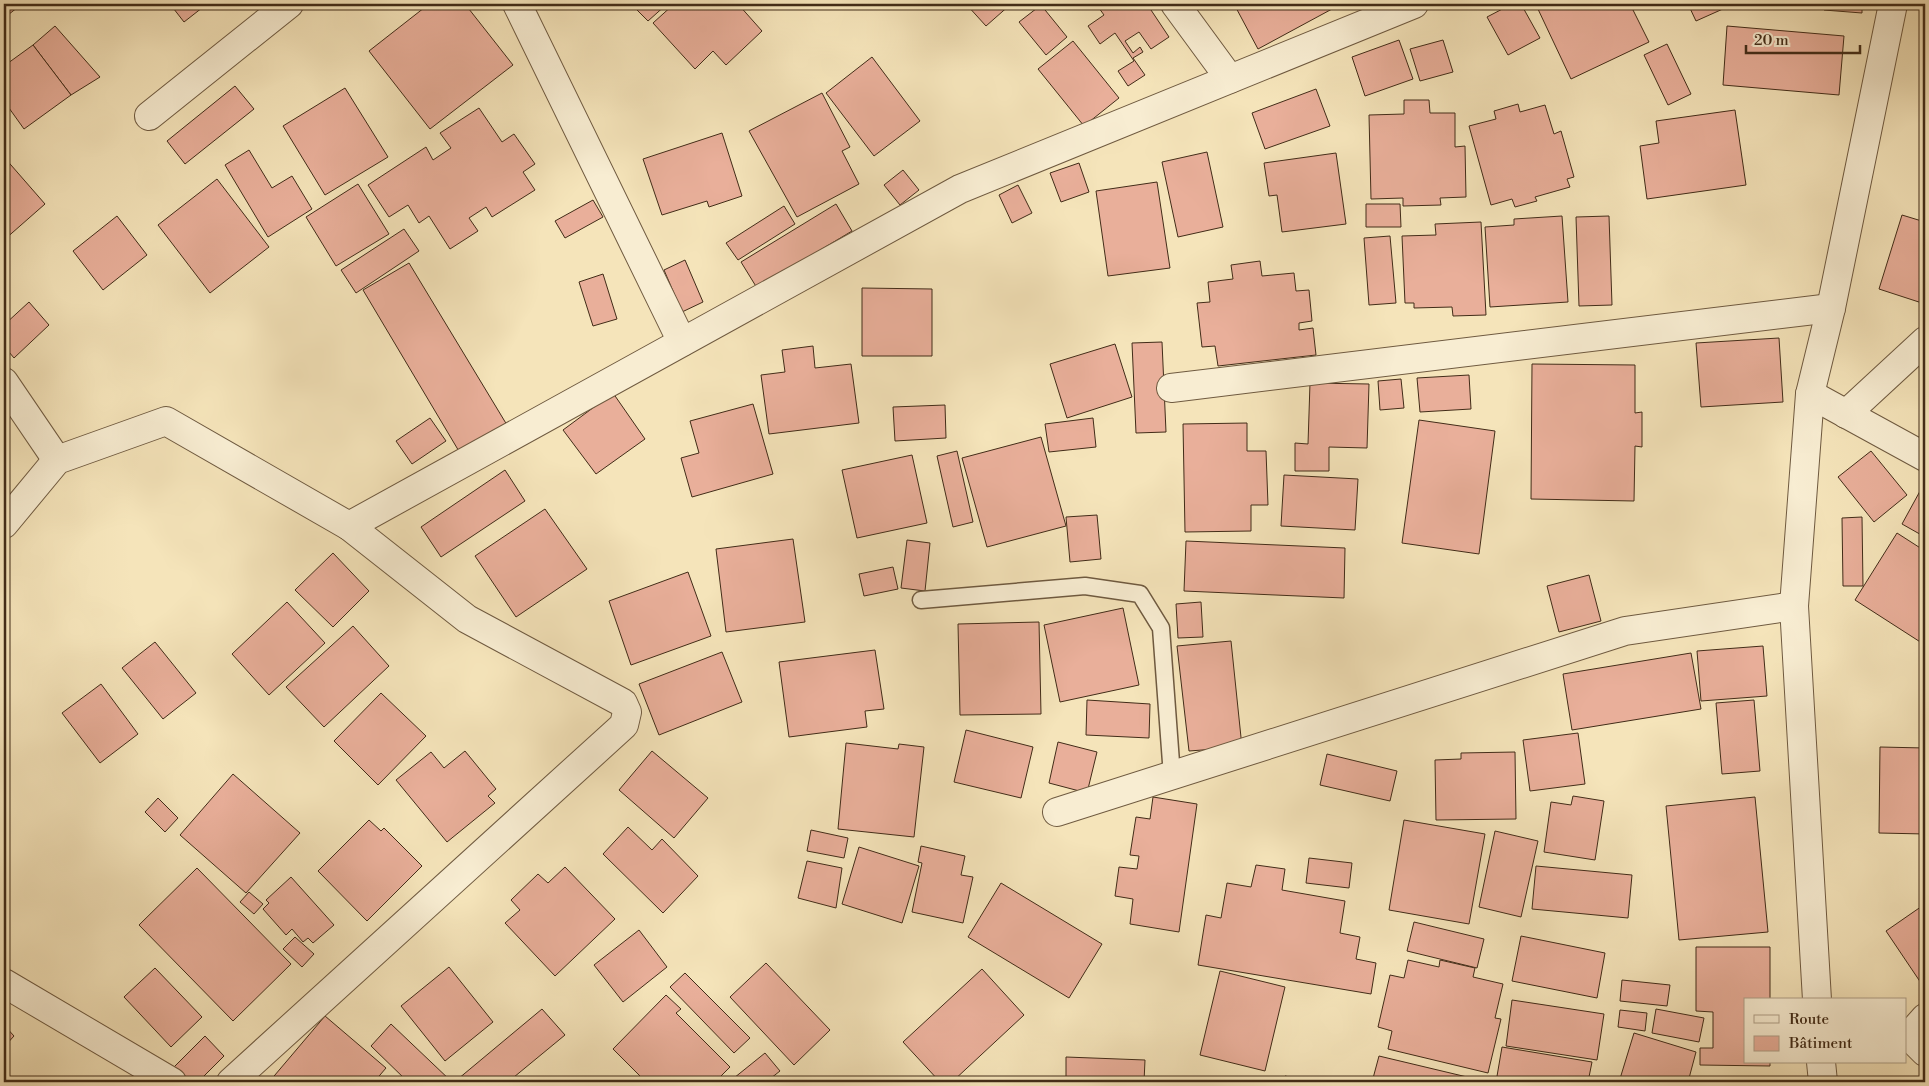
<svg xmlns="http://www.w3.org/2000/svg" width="1929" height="1086" font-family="'Libre Bodoni',serif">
	<rect width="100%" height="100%" fill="#f5e4ba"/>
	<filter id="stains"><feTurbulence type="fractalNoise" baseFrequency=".004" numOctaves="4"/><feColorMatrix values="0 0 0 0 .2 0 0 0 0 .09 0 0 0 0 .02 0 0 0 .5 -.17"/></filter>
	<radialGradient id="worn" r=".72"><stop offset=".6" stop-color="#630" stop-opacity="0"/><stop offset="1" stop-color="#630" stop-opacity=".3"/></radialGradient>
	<g fill="#e9af9a" stroke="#422c18">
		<polygon points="4,4 22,4 4,18"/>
		<polygon points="170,4 207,4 184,22"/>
		<polygon points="429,4 465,4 513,65 430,129 369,51"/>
		<polygon points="631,4 667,4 648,21"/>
		<polygon points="674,4 738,4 762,31 726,65 713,51 695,69 653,23"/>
		<polygon points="966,4 1011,4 986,26"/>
		<polygon points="1096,4 1147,4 1169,37 1151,49 1139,32 1125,41 1133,53 1140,47 1143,52 1133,58 1145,75 1128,86 1118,71 1134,61 1115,33 1100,44 1088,26 1104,15"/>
		<polygon points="1234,4 1329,4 1332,9 1258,49"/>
		<polygon points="1512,4 1521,4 1540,38 1508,55 1487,17"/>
		<polygon points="1543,4 1630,4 1649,42 1571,79 1537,7"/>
		<polygon points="1688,4 1734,4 1696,21"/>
		<polygon points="1825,4 1862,4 1862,13 1824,10"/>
		<polygon points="1041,5 1067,37 1046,55 1019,22"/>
		<polygon points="55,26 100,77 71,95 33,45"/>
		<polygon points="1727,26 1844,36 1839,95 1723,85"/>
		<polygon points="1399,40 1413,79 1365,96 1352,57"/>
		<polygon points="1443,40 1453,72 1420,81 1410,49"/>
		<polygon points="1073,41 1119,98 1084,126 1038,69"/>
		<polygon points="1667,44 1691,94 1668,105 1644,55"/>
		<polygon points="33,45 71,95 24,129 4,101 4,66"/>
		<polygon points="872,57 920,121 874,156 826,93"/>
		<polygon points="235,86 254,109 185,164 167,141"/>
		<polygon points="345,88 388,157 325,195 283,126"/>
		<polygon points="1316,89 1330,126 1265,149 1252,113"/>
		<polygon points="822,93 850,147 842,151 859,184 797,217 749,131"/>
		<polygon points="1404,100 1429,100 1430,113 1455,113 1455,147 1465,146 1466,197 1440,198 1441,205 1403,206 1403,198 1371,199 1369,115 1404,114"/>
		<polygon points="1518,104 1520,112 1545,105 1554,134 1561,131 1574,177 1567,179 1570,187 1535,197 1537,201 1515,207 1512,199 1491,205 1469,126 1496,119 1494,111"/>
		<polygon points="479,108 502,142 514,134 535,164 523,172 535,190 492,217 486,207 469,218 478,231 450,249 429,216 419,223 408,205 389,217 368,185 426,147 433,160 451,148 440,133"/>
		<polygon points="1735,110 1746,185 1647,199 1640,146 1659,143 1656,121"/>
		<polygon points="722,133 742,196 709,207 707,201 662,215 643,159"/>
		<polygon points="249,150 272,188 292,176 312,209 268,237 225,165"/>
		<polygon points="1207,152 1223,227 1178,237 1162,162"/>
		<polygon points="1336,153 1346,224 1282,232 1277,195 1269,196 1264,163"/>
		<polygon points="4,157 45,204 4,240"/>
		<polygon points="1079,163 1089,192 1061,202 1050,173"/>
		<polygon points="903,170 919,190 900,205 884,185"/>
		<polygon points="217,179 269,247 210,293 158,225"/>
		<polygon points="1157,182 1170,268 1108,276 1096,191"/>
		<polygon points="358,184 389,234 336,266 306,217"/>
		<polygon points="1018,185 1032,213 1012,223 999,195"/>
		<polygon points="593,200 603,217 565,238 555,221"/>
		<polygon points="836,204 852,231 757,288 741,262"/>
		<polygon points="1366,204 1400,204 1401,227 1366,227"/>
		<polygon points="784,206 795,224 738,260 726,243"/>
		<polygon points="1902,215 1925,222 1925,304 1879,289"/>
		<polygon points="117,216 147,255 103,290 73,251"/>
		<polygon points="1562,216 1568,302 1490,307 1485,227 1514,225 1514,219"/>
		<polygon points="1609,216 1612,305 1579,306 1576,217"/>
		<polygon points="1481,222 1486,315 1453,316 1452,307 1414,308 1414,303 1405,303 1402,236 1436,235 1435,224"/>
		<polygon points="404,229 419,251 356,293 341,270"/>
		<polygon points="1390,236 1396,303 1369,305 1364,238"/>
		<polygon points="685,260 703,302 682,312 664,270"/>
		<polygon points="1260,261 1262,276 1294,273 1296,291 1309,290 1312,321 1299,323 1299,330 1313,328 1316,355 1218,366 1215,346 1202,347 1197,303 1210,302 1208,282 1233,279 1231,265"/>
		<polygon points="409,263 507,425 460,453 363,290"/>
		<polygon points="603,274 617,319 593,326 579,282"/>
		<polygon points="862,288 932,289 932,356 862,356"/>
		<polygon points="29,302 49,325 14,358 4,346 4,325"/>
		<polygon points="1779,338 1783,402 1701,407 1696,343"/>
		<polygon points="1162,342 1166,432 1136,433 1132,343"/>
		<polygon points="1115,344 1132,397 1067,418 1050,364"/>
		<polygon points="813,346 815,368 851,364 859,423 769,434 761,375 785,372 782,350"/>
		<polygon points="1532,364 1635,365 1635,413 1642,412 1642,447 1635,446 1634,501 1531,499"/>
		<polygon points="1469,375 1471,409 1420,412 1417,378"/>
		<polygon points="1401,379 1404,408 1380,410 1378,381"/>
		<polygon points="1310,383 1369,384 1367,448 1329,447 1329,471 1295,471 1295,443 1308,444"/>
		<polygon points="613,393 645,439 596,474 563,430"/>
		<polygon points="753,404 773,474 692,497 681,458 699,453 690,421"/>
		<polygon points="945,405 946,438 895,441 893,407"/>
		<polygon points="430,418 446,441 412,464 396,441"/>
		<polygon points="1093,418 1096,447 1049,452 1045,424"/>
		<polygon points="1419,420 1495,431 1479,554 1402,543"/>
		<polygon points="1247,423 1247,451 1266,451 1268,505 1251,505 1251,531 1185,532 1183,424"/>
		<polygon points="1041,437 1066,526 987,547 962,458"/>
		<polygon points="957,451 973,522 953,527 937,456"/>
		<polygon points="1871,451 1907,495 1874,522 1838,477"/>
		<polygon points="912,455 927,523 857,538 842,470"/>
		<polygon points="505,470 525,501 441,557 421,527"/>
		<polygon points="1284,475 1358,479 1355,530 1281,526"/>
		<polygon points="1925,482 1925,537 1902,524"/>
		<polygon points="545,509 587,569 516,617 475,556"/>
		<polygon points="1097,515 1101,559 1070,562 1066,517"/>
		<polygon points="1862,517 1863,586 1843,586 1842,518"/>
		<polygon points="1897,533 1925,551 1925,645 1855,600"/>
		<polygon points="793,539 805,622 726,632 716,549"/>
		<polygon points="907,540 930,543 925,591 901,588"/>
		<polygon points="1186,541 1345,548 1344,598 1184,591"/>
		<polygon points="333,553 369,591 333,627 295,590"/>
		<polygon points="893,567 898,589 864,596 859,574"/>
		<polygon points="688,572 711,636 631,665 609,601"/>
		<polygon points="1589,575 1601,621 1559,632 1547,586"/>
		<polygon points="287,602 325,643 269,695 232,654"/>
		<polygon points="1201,602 1203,637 1178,638 1176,604"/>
		<polygon points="1123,608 1139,685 1060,702 1044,625"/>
		<polygon points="1039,622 1041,714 960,715 958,624"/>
		<polygon points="353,626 389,666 324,727 286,687"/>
		<polygon points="1231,641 1242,747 1189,751 1177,646"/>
		<polygon points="155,642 196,693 163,719 122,668"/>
		<polygon points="1763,646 1767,696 1701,701 1697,651"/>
		<polygon points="875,650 884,709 865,711 867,727 789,737 779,662"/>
		<polygon points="722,652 742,702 659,735 639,684"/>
		<polygon points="1691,653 1701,709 1572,730 1563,674"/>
		<polygon points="101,684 138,734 100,763 62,713"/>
		<polygon points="381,693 426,736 378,785 334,741"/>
		<polygon points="1087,700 1150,704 1149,738 1086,735"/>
		<polygon points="1754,700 1760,771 1722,774 1716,703"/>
		<polygon points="966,730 1033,747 1021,798 954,782"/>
		<polygon points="1578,733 1585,784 1530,791 1523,740"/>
		<polygon points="1058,742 1097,752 1087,793 1049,783"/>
		<polygon points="846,743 898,749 899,744 924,747 914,837 838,829"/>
		<polygon points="1880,747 1925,748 1925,834 1879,833"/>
		<polygon points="465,751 496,789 488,796 495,803 447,842 396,780 431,752 444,768"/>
		<polygon points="652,751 708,798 674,838 619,790"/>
		<polygon points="1515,752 1516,819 1436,820 1435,760 1461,759 1461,753"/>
		<polygon points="1327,754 1397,771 1390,801 1320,785"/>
		<polygon points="233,774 300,833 246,893 180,835"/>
		<polygon points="1573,796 1604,801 1595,860 1544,852 1551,802 1571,805"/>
		<polygon points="1153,797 1197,804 1179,932 1130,924 1133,899 1115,896 1119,867 1137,869 1139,856 1130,855 1136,817 1150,819"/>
		<polygon points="1755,797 1768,932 1679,940 1666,806"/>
		<polygon points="158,798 178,818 165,832 145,812"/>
		<polygon points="369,820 381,831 384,828 422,866 367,921 318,871"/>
		<polygon points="1404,820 1485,834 1469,924 1389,910"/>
		<polygon points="628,827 652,850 662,839 698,876 663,913 603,854"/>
		<polygon points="811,830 848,838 844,858 807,851"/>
		<polygon points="1495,831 1538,841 1521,917 1479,907"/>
		<polygon points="921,846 965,856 961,875 973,877 963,923 912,912 922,863 918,862"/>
		<polygon points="859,847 919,866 902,923 842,904"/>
		<polygon points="1309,858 1352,863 1349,888 1306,883"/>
		<polygon points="807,861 842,868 836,908 798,898"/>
		<polygon points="1256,865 1285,869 1282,890 1345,901 1340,933 1360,937 1356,959 1376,963 1371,994 1198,965 1206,915 1221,918 1227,883 1251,887"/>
		<polygon points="1536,866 1632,875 1628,918 1532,909"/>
		<polygon points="565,867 615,919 555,976 505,923 520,910 511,900 538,874 548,883"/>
		<polygon points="197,868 291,964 233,1021 139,925"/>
		<polygon points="291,877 334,925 313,943 308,938 303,942 292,929 286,935 263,909 269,903 266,900"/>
		<polygon points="1001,883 1102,944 1069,998 968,937"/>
		<polygon points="249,892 263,904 254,914 240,902"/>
		<polygon points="1925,904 1925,980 1921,983 1886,931"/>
		<polygon points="1414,922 1484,939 1477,968 1407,951"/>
		<polygon points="639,930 667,967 623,1002 594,965"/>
		<polygon points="1521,936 1605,953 1597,998 1512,981"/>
		<polygon points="295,937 314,954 302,967 283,949"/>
		<polygon points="1696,947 1770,947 1770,1000 1745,1000 1745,1062 1770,1062 1770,1066 1700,1065 1700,1048 1713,1048 1713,1012 1696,1011"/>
		<polygon points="1408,960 1439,967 1440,960 1475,968 1473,977 1503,984 1495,1018 1501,1019 1488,1073 1388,1049 1392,1031 1378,1027 1390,975 1404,978"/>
		<polygon points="766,963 830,1030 794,1065 730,997"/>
		<polygon points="449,967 493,1022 445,1061 401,1006"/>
		<polygon points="155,968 202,1017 171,1047 124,997"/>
		<polygon points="982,969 1024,1015 952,1082 940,1082 903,1042"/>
		<polygon points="1220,971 1285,987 1265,1071 1200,1055"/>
		<polygon points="685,973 750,1038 734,1053 670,987"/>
		<polygon points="1622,980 1670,985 1667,1006 1620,1001"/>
		<polygon points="666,995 681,1009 676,1013 730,1067 715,1082 654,1082 652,1080 646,1082 613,1049"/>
		<polygon points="1512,1000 1604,1014 1597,1060 1506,1046"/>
		<polygon points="542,1009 565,1035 508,1082 461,1082 458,1079"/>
		<polygon points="1656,1009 1704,1018 1699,1042 1652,1033"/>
		<polygon points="1620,1010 1647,1013 1645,1031 1618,1027"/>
		<polygon points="325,1016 386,1068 374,1082 269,1082"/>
		<polygon points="391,1024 452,1082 408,1082 371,1046"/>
		<polygon points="4,1025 14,1036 4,1047"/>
		<polygon points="1634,1033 1696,1052 1688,1082 1619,1082"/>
		<polygon points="205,1036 224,1056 198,1082 189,1082 174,1067"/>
		<polygon points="1502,1047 1592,1062 1588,1082 1496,1082"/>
		<polygon points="765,1053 780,1071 766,1082 729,1082"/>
		<polygon points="1379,1056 1488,1082 1372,1082"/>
		<polygon points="1066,1057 1145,1060 1144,1082 1066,1082"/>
		<polygon points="1285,1076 1312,1082 1283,1082"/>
		<polygon points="1778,1077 1779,1082 1699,1082 1699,1081"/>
	</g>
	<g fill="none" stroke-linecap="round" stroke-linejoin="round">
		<g stroke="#6f5a40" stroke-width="19">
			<polyline id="lane" points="921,600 1085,586 1140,594 1161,628 1172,776"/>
		</g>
		<g stroke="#6f5a40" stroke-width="30">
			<g id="street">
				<polyline points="517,4 682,342"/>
				<polyline points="1175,4 1230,79"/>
				<polyline points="149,116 289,4"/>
				<polyline points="4,382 57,460"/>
				<polyline points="1171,388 1831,308"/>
				<polyline points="1810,394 1925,457"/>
				<polyline points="1846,414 1925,341"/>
				<polyline points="4,524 57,460 166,421 349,526 467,619 623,703 627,712 624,725 231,1082"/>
				<polyline points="349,526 960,189 1414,4"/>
				<polyline points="1057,812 1625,631 1794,606"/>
				<polyline points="4,983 172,1082"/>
				<polyline points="1817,1000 1794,606 1810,394 1831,308 1893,4"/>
				<polyline points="1905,1034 1909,1036 1925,1052"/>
				<polyline points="1909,1036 1925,1018"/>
				<polyline points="1821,1062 1823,1082"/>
			</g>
		</g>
		<use href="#lane" stroke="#f8edd2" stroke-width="16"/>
		<use href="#street" stroke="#f8edd2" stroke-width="28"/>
	</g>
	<rect width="1929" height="1086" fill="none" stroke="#f5e4ba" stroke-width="20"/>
	<rect x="5" y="5" width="1919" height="1076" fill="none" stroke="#422c18" stroke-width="2.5"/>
	<rect x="10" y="10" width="1909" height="1066" fill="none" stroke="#422c18"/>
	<rect x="1744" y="998" width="162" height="65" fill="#f8edd2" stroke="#afa088"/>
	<rect x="1754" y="1015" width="25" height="8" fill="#f8edd2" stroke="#afa088"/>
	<text x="1789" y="1024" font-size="15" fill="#422c18">Route</text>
	<rect x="1754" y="1036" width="25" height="15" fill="#e9af9a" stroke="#afa088"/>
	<text x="1789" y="1048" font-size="15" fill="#422c18">Bâtiment</text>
	<path d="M1746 45v8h114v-8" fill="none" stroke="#422c18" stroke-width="2.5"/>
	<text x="1754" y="45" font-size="15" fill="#422c18" stroke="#f8edd2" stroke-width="4" paint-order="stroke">20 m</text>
	<rect width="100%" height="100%" filter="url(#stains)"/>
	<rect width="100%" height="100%" fill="url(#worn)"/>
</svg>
